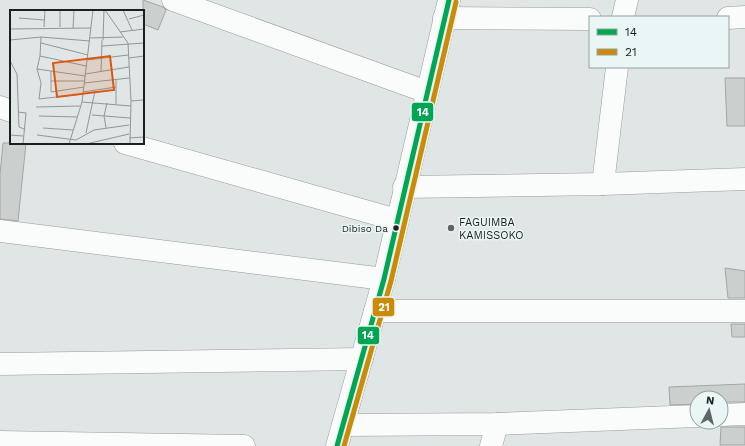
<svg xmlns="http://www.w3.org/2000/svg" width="745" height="446" font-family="'Work Sans',sans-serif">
	<rect width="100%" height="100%" fill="#e0e6e5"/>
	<g fill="#cbcfce" stroke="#a2a7a6">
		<polygon points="143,0 163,7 166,10 158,30 143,24"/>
		<polygon points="725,78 745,78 745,126 727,126"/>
		<polygon points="3,143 26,143 18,221 0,219 0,174"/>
		<polygon points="725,268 745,271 745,298 728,298"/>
		<polygon points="731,324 745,324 745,337 732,337"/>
		<polygon points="745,384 745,402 721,402 721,398 697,398 697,404 670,405 669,387"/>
		<polygon points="721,427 745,427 745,445 720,445"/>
	</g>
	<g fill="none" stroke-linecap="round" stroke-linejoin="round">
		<g stroke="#969b9a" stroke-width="23">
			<g id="street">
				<polyline points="173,0 427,92"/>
				<polyline points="623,17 627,0"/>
				<polyline points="444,18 590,19"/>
				<polyline points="728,18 745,17"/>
				<polyline points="0,107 11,111"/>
				<polyline points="125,143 397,220"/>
				<polyline points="603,184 617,67"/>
				<polyline points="404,187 603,184 745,179"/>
				<polyline points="0,231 384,279"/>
				<polyline points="375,311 745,311"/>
				<polyline points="0,364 362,359"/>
				<polyline points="721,415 745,414"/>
				<polyline points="343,425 497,424 697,416"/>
				<polyline points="0,442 244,446"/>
				<polyline points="337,446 384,279 449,0"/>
				<polyline points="491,446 497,424"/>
			</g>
		</g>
		<use href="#street" stroke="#fafbfb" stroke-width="22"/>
		<g stroke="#eaf6f5" stroke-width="8">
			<polyline id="bus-1" points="337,446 384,279 449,0"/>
		</g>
		<g stroke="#eaf6f5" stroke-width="8">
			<polyline id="bus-2" points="344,446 391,281 456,2"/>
		</g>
		<use href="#bus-1" stroke="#00a651" stroke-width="5"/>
		<use href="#bus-2" stroke="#cb8b06" stroke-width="5"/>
	</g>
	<circle fill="#1c201f" stroke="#eaf6f5" stroke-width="1.5" cx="396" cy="228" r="3.5"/>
	<circle fill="#616564" stroke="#eaf6f5" stroke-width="1.5" cx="451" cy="228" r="4"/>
	<g text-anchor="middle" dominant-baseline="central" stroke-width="3" stroke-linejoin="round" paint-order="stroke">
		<g font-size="10" fill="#1c201f" stroke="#eaf6f5" text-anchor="end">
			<text x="388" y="228">Dibiso Da</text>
		</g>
		<g font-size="11" fill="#1c201f" stroke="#eaf6f5" text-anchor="start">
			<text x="459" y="222">FAGUIMBA<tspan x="459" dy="13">KAMISSOKO</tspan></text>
		</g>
	</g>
	<g transform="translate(10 10)">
		<rect width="134" height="134" fill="#e0e6e5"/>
		<path fill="none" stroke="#929796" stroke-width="1" d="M50,0V17M95,0L118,33L121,91L120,134M113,0L122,20M9,8L34,10M119,9L134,5M34,17L35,0M63,18L64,0M0,19L81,18M110,22L134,19M80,28L113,27M0,30L31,27L80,31M93,30L94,0M31,33L78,45M92,36L134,33M30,46L31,27M134,46V90M119,48L134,46M77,50L118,45M0,51L7,64L9,117L14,119M27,59L75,66M41,61V82L74,77M91,62L92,30M75,64L119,57M106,69V94M41,71H75M74,73L119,68M73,82L106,77M73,84L29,89L31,73L27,59L30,46L76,56M121,91L134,90M72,92L121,96M26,97L70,96M8,102L16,103L13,134M82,105L120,108M29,106L67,107M33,118L63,120M96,118L94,106L97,93M76,123L85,81M0,125L13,126M27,125L66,130L84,120L119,115M119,128L134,127M59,134L72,92L83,0M76,134L119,124"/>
		<path fill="#de560d" fill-opacity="0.15" stroke="#de560d" stroke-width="2" d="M100,46L104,80L47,87L43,53Z"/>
		<rect width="134" height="134" fill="none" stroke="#1c201f" stroke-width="2"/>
	</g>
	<g stroke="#eaf6f5" stroke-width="1.5">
		<rect x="411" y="102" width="23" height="20" rx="4" fill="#00a651"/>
		<rect x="372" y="297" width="23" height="20" rx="4" fill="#cb8b06"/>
		<rect x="357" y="326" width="23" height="19" rx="4" fill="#00a651"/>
	</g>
	<g font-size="11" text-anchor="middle" font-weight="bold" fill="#fff">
		<text x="423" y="116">14</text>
		<text x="384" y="311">21</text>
		<text x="368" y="339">14</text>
	</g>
	<rect x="589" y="16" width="140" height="52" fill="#eaf6f5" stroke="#98a09f"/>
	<rect x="597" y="29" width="20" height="6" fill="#00a651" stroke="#98a09f"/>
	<text x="625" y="36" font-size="12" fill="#1c201f">14</text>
	<rect x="597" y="49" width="20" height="6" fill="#cb8b06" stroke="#98a09f"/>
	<text x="625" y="56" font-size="12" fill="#1c201f">21</text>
	<g transform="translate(709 410) rotate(7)"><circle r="19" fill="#eaf6f5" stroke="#98a09f"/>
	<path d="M0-3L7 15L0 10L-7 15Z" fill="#616564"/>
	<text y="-6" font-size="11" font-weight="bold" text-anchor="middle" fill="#1c201f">N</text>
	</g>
</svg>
